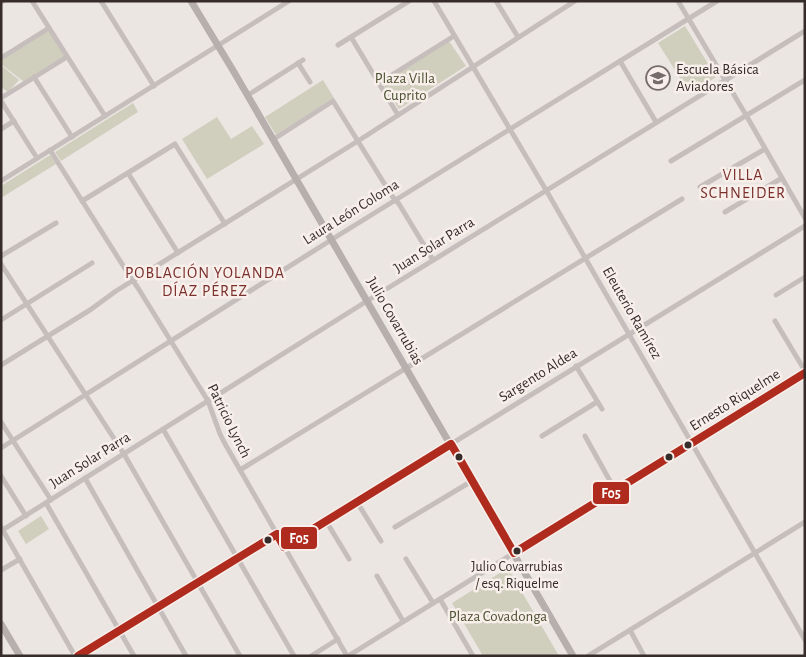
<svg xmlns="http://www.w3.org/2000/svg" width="806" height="657" font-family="'Alegreya Sans',sans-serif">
	<rect width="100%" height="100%" fill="#ece6e3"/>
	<g fill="#d0cfbe">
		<polygon points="685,26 716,77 690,94 658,43"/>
		<polygon points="49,30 66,56 24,82 1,64 1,59"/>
		<polygon points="449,41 466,66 399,109 383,85 391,78"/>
		<polygon points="1,65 19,80 8,92 1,87"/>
		<polygon points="323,80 334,98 276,135 265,117"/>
		<polygon points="133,103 138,112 61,161 55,152"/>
		<polygon points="217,117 231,139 252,126 264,144 207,179 182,139"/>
		<polygon points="50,155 56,164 1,198 1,186"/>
		<polygon points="41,516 49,529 26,544 18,531"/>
		<polygon points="508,568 559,656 483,656 452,603"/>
	</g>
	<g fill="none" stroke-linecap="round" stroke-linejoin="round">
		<g stroke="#c5bebc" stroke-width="5">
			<polyline points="32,1 105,116"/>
			<polyline points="101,1 154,86"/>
			<polyline points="434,1 546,190 805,640"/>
			<polyline points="496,1 518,37"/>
			<polyline points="678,1 746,115 805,218"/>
			<polyline points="1,2 3,1"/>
			<polyline points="351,37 398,115"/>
			<polyline points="338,45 409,1"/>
			<polyline points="1,58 49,28"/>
			<polyline points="620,61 656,122"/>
			<polyline points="298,63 310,82"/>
			<polyline points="34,77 72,137"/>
			<polyline points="379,83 454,36"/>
			<polyline points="248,95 303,60"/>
			<polyline points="1,98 67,57"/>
			<polyline points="1,101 37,158"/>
			<polyline points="1,129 14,121"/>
			<polyline points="274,139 333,101 392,196 399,204 433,260"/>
			<polyline points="50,150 129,275 138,288 208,401 220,434 224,442 347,656"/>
			<polyline points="671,161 805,80"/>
			<polyline points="128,173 178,253"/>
			<polyline points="1,181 289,1"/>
			<polyline points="700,187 765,149"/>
			<polyline points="82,201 175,144 225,224"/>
			<polyline points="725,212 782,178"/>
			<polyline points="1,256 56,223"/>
			<polyline points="1,264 124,454 240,656"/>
			<polyline points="776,295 805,277"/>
			<polyline points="1,320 92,263"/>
			<polyline points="775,321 805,371"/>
			<polyline points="1,365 90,310 116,291 358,141 575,1"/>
			<polyline points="576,366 602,409"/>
			<polyline points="1,422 51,500"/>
			<polyline points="163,429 294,656"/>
			<polyline points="542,436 597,402"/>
			<polyline points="585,436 615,490"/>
			<polyline points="1,448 339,235 717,1"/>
			<polyline points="240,470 682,199"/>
			<polyline points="1,476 26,516"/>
			<polyline points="85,478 186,656"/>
			<polyline points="357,502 381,541"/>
			<polyline points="46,503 134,656"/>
			<polyline points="326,521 349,559"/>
			<polyline points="1,527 75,656"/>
			<polyline points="395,527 472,481"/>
			<polyline points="1,531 367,301 805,31"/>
			<polyline points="284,547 805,226"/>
			<polyline points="406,559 433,603"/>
			<polyline points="1,570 20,559"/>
			<polyline points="377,576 403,621"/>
			<polyline points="440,599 473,656"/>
			<polyline points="630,630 644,656"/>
			<polyline points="78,656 277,534"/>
			<polyline points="311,656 338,639"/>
			<polyline points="348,656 514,553"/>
			<polyline points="588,656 805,522"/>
		</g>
		<g stroke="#b6afad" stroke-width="7">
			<polyline points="191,1 234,72 573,656"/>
			<polyline points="514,553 805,373"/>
			<polyline points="1,624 20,656"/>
		</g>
		<g stroke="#f8efeb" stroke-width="11">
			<polyline id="bus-1" points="78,656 277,534 284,547 451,444 514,553 805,373"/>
		</g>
		<use href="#bus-1" stroke="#af2b1e" stroke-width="8"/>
	</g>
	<defs>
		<g id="school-ring" transform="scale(1.25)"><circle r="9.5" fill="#f8efeb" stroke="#766d6b" stroke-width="1.5"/><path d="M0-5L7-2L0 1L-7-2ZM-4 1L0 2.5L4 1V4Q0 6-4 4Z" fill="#766d6b"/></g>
	</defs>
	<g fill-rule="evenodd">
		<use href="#school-ring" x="658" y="78"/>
	</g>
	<g fill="#362c2a" stroke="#f8efeb" stroke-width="2">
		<circle cx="688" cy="445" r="4.5"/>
		<circle cx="459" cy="457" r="4.5"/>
		<circle cx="669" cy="457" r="4.5"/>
		<circle cx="268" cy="540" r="4.5"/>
		<circle cx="517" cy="551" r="4.5"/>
	</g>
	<g text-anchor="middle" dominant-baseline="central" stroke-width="5" stroke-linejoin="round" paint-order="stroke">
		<g font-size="14" fill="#362c2a" stroke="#f8efeb">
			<text x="517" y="567">Julio Covarrubias<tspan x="517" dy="17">/ esq. Riquelme</tspan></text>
		</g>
		<g font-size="15" fill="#362c2a" stroke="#f8efeb" text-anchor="start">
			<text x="676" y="69">Escuela Básica<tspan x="676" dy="17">Aviadores</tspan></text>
		</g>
		<g font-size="15" fill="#4b5131" stroke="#f8efeb">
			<text x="405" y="78">Plaza Villa<tspan x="405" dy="17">Cuprito</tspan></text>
			<text x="498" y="616">Plaza Covadonga</text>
		</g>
		<g font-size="15" fill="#362c2a" stroke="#f8efeb">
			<text transform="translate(351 212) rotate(-32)">Laura León Coloma</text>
			<text transform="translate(434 245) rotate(-32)">Juan Solar Parra</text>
			<text transform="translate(632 313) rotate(60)">Eleuterio Ramírez</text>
			<text transform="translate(395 321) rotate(60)">Julio Covarrubias</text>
			<text transform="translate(538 375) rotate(-32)">Sargento Aldea</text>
			<text transform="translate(735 400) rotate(-32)">Ernesto Riquelme</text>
			<text transform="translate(229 421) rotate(64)">Patricio Lynch</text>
			<text transform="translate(90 460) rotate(-32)">Juan Solar Parra</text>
		</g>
		<g font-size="16" letter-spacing="1" fill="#7b302d" stroke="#f8efeb">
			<text x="743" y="175">VILLA<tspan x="743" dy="18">SCHNEIDER</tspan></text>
			<text x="205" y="273">POBLACIÓN YOLANDA<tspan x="205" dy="18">DÍAZ PÉREZ</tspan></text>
		</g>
	</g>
	<g stroke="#f8efeb" stroke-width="2">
		<rect x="592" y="481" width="38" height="24" rx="5" fill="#af2b1e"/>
		<rect x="280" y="526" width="38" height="24" rx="5" fill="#af2b1e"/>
	</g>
	<g font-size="14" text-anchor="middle" font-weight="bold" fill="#fff">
		<text x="611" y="498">F05</text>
		<text x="299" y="543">F05</text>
	</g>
	<rect width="806" height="657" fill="none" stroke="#362c2a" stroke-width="5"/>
</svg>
